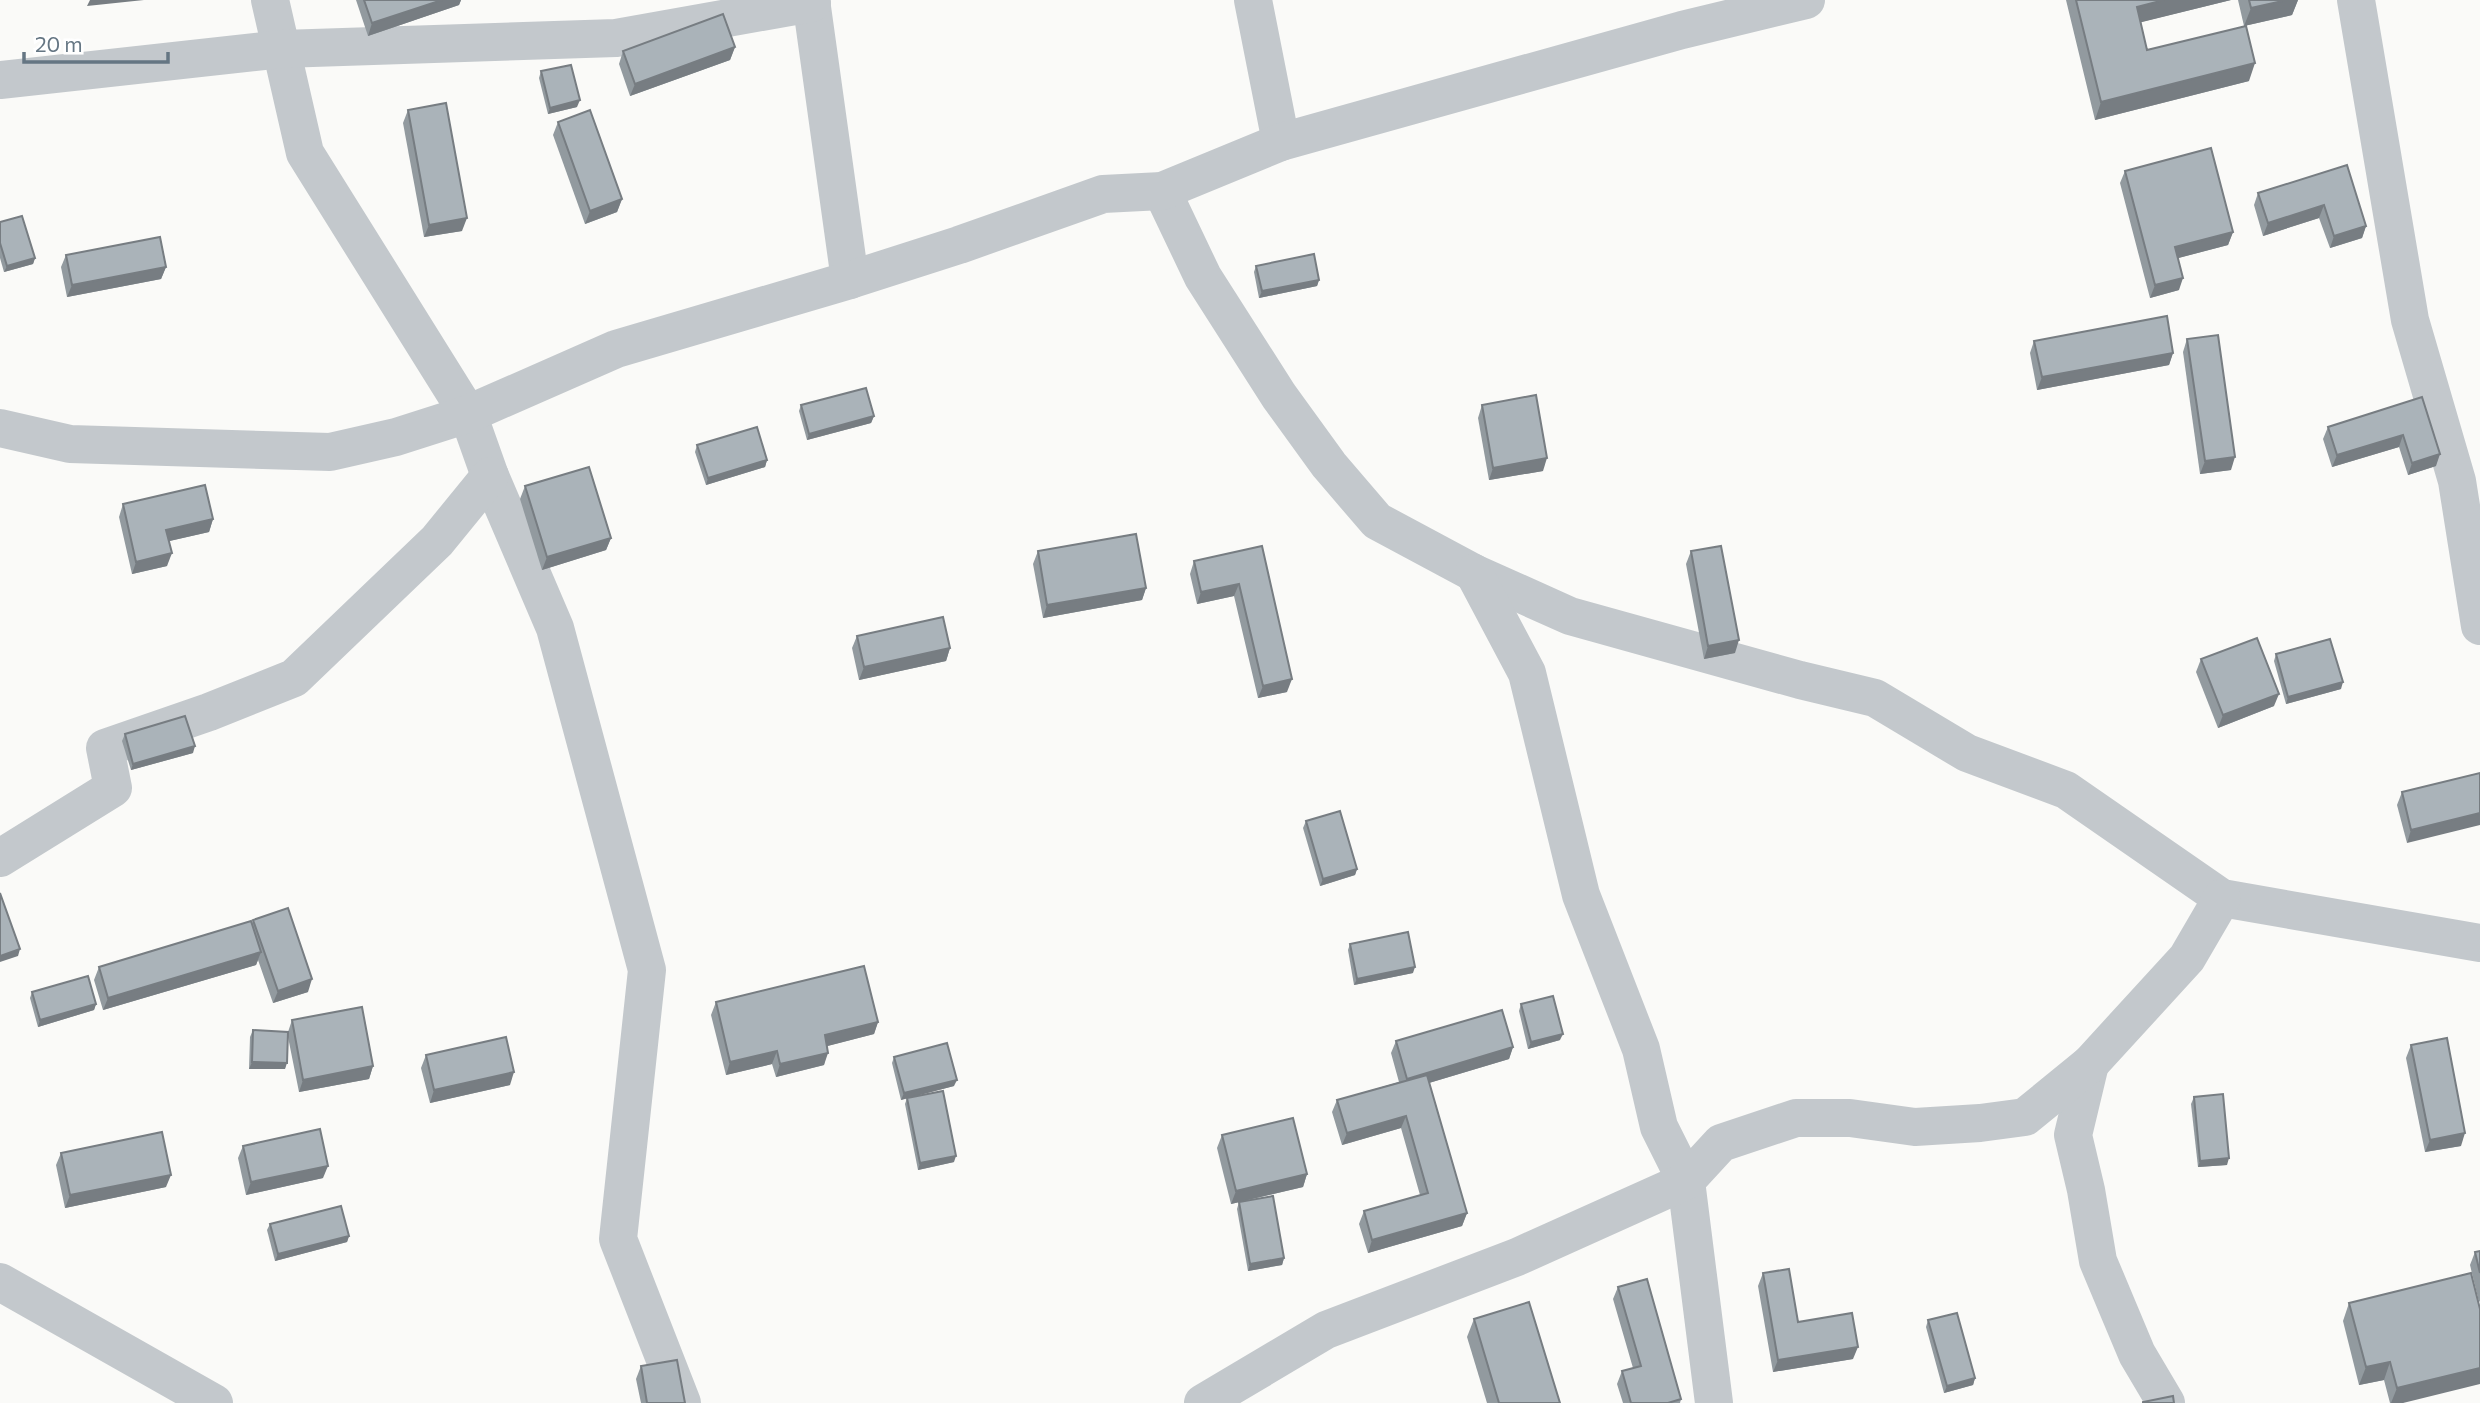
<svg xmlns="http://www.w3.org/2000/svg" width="2480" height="1403" font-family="Commissioner,sans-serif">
	<rect width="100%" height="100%" fill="#fafaf8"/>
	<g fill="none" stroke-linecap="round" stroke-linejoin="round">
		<g stroke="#c3c8cc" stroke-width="38">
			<polyline points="270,0 305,153 468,414 490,476 555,628 647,970 618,1239 682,1403"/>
			<polyline points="811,0 850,280"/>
			<polyline points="1253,0 1281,142"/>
			<polyline points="2356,0 2410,320 2457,481 2480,626"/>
			<polyline points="0,80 282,49 616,38 812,3"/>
			<polyline points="1162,191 1203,277 1279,396 1329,465 1377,521 1474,573 1570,616 1800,680 1875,698 1967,753 2066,790 2222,898 2480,943"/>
			<polyline points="0,428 70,444 330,452 396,437 468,414 616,349 850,280 959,245 1103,194 1162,191 1281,142 1682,30 1806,0"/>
			<polyline points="1474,573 1527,673 1581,895 1641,1049 1659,1127 1686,1181 1714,1403"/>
			<polyline points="0,858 113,788 105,748 209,712 294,678 437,541 490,476"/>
			<polyline points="2090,1064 2073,1135 2086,1190 2098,1261 2137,1354 2166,1403"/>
			<polyline points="0,1282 214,1403"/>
			<polyline points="1203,1403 1326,1330 1517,1257 1686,1181 1721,1143 1796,1118 1850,1118 1915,1127 1980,1123 2025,1117 2090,1064 2187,958 2222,898"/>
		</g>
	</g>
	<g fill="#929a9f">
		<polygon points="356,0 461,0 459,5 368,36"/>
		<polygon points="2066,0 2231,0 2141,22 2147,50 2249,81 2095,120"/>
		<polygon points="2238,0 2298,0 2292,15 2244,26"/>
		<polygon points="735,47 730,60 630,96 619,64 623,51"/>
		<polygon points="541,71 577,107 548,114 539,78"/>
		<polygon points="408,110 462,231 424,237 403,123"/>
		<polygon points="558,122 622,199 617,212 585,224 553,135"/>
		<polygon points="2347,165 2366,226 2362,238 2330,248 2319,218 2263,236 2254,205 2258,193"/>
		<polygon points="2125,171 2233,232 2228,245 2178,258 2179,290 2150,298 2120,183"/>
		<polygon points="0,222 35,258 33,264 4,272 0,258"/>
		<polygon points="66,255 166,267 161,279 67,297 61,267"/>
		<polygon points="1256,266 1319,280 1317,286 1259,298 1254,272"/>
		<polygon points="2187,339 2231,470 2200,474 2183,352"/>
		<polygon points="2034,341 2173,353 2169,365 2037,390 2030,353"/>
		<polygon points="2422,397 2436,466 2408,475 2399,447 2332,467 2323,439 2328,427"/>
		<polygon points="801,405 874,416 871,423 807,440 799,411"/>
		<polygon points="1482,405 1543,471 1489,480 1478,418"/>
		<polygon points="697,445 767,460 765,467 706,485 695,452"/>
		<polygon points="525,486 611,538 606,550 542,570 520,499"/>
		<polygon points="123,504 213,519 209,532 169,541 167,566 132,574 119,517"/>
		<polygon points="1262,546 1287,692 1258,698 1234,596 1197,604 1190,574 1194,561"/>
		<polygon points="1038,551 1146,588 1142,600 1043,618 1033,564"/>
		<polygon points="1691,551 1735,653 1704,659 1686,564"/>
		<polygon points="857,636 950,648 946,661 859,680 852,648"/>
		<polygon points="2276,654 2341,689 2286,704 2274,661"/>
		<polygon points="2201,659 2274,706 2218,728 2196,672"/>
		<polygon points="125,734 193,753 131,770 122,741"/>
		<polygon points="2480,773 2407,843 2397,805 2402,792"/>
		<polygon points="1306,821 1357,869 1355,875 1320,886 1303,828"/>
		<polygon points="253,920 308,992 273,1003 258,960 256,965 103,1010 94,980 99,967 252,923"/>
		<polygon points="1350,944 1413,973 1354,985 1348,950"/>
		<polygon points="32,992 96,1004 94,1010 38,1027 30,998"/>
		<polygon points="716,1002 878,1022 874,1034 827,1046 824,1065 776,1077 772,1064 726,1075 711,1015"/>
		<polygon points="1521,1004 1560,1040 1528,1049 1519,1011"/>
		<polygon points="292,1020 373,1066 369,1079 299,1092 288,1037 285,1069 249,1069 250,1037 253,1030 288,1032"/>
		<polygon points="1396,1041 1513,1047 1509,1059 1429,1083 1467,1213 1462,1226 1368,1253 1359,1224 1364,1211 1420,1195 1401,1128 1342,1145 1332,1112 1337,1100 1399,1082 1391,1053"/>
		<polygon points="2411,1045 2461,1146 2425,1152 2406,1058"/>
		<polygon points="426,1055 510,1085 430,1103 421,1068"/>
		<polygon points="894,1057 954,1086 915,1096 954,1162 918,1170 905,1104 907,1098 901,1100 892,1063"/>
		<polygon points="2194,1097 2227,1165 2198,1167 2191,1104"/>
		<polygon points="1222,1135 1307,1174 1303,1187 1231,1204 1217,1148"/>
		<polygon points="243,1146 323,1178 246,1195 238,1158"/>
		<polygon points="61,1153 166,1187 65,1208 56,1165"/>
		<polygon points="1239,1202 1284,1258 1282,1265 1248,1271 1237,1209"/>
		<polygon points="270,1224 349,1236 347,1242 275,1261 267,1230"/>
		<polygon points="2480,1251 2480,1301 2479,1302 2470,1265 2475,1252"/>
		<polygon points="1763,1273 1798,1322 1853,1359 1773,1372 1758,1286"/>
		<polygon points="2471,1273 2403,1403 2390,1403 2384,1380 2359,1385 2343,1321 2349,1303"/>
		<polygon points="1618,1287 1681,1399 1680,1403 1623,1403 1617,1384 1622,1371 1633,1368 1613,1299"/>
		<polygon points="1474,1319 1560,1403 1487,1403 1467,1337"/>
		<polygon points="1928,1320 1975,1378 1973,1385 1944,1393 1926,1327"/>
		<polygon points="641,1366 685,1403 641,1403 636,1379"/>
	</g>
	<g fill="#777d82">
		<polygon points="90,0 144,0 87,6"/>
		<polygon points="442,0 461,0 459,5 368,36 372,23"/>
		<polygon points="2164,0 2231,0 2130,25 2137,7"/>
		<polygon points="2287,0 2298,0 2292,15 2244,26 2251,8"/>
		<polygon points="735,47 730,60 630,96 635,84"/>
		<polygon points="2255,63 2249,81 2095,120 2101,102"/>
		<polygon points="580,100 577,107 548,114 550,108"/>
		<polygon points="622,199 617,212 585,224 590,211"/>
		<polygon points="2324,205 2319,218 2263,236 2268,223"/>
		<polygon points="467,218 462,231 424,237 429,225"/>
		<polygon points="2366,226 2362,238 2330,248 2334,236"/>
		<polygon points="2233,232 2228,245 2171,260 2175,247"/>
		<polygon points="35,258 33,264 4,272 7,266"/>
		<polygon points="166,267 161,279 67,297 72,285"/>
		<polygon points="2183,278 2179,290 2150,298 2155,285"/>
		<polygon points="1319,280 1317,286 1259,298 1262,291"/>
		<polygon points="2173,353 2169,365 2037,390 2042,377"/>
		<polygon points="874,416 871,423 807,440 809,434"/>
		<polygon points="2403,435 2399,447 2332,467 2337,455"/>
		<polygon points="2440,454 2436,466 2408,475 2412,463"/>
		<polygon points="2235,457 2231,470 2200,474 2205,461"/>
		<polygon points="1547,458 1543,471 1489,480 1493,468"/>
		<polygon points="767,460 765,467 706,485 708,478"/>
		<polygon points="213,519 209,532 161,543 166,530"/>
		<polygon points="611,538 606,550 542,570 547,557"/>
		<polygon points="172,553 167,566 132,574 136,562"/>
		<polygon points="1239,584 1234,596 1197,604 1201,592"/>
		<polygon points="1146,588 1142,600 1043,618 1047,605"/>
		<polygon points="1739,640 1735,653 1704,659 1708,646"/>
		<polygon points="950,648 946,661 859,680 864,667"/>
		<polygon points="1292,679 1287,692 1258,698 1263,686"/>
		<polygon points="2343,682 2341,689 2286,704 2288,697"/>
		<polygon points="2279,694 2274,706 2218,728 2223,715"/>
		<polygon points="195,746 193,753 131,770 133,764"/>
		<polygon points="2480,813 2480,825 2407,843 2411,830"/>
		<polygon points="1357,869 1355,875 1320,886 1323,879"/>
		<polygon points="20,949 18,956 0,962 0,956"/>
		<polygon points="261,952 256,965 103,1010 108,998"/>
		<polygon points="1415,967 1413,973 1354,985 1357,979"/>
		<polygon points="312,979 308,992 273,1003 278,991"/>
		<polygon points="96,1004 94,1010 38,1027 40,1020"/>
		<polygon points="878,1022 874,1034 820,1048 825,1035"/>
		<polygon points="1563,1034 1560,1040 1528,1049 1531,1042"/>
		<polygon points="1513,1047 1509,1059 1402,1091 1407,1079"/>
		<polygon points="777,1051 772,1064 726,1075 730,1062"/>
		<polygon points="828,1053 824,1065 776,1077 780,1064"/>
		<polygon points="252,1062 287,1063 285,1069 249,1069"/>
		<polygon points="373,1066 369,1079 299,1092 303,1080"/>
		<polygon points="514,1072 510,1085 430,1103 434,1090"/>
		<polygon points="957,1080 954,1086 901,1100 904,1093"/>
		<polygon points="1406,1116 1401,1128 1342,1145 1347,1133"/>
		<polygon points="2465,1133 2461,1146 2425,1152 2430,1140"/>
		<polygon points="956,1156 954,1162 918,1170 920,1163"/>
		<polygon points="2229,1158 2227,1165 2198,1167 2200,1161"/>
		<polygon points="328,1166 323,1178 246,1195 251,1182"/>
		<polygon points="1307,1174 1303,1187 1231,1204 1236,1191"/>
		<polygon points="171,1175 166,1187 65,1208 70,1195"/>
		<polygon points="1467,1213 1462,1226 1368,1253 1372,1240"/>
		<polygon points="349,1236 347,1242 275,1261 278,1254"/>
		<polygon points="1284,1258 1282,1265 1248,1271 1250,1264"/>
		<polygon points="1858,1347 1853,1359 1773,1372 1778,1360"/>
		<polygon points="2390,1362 2384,1380 2359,1385 2366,1367"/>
		<polygon points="2480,1368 2480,1384 2403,1403 2391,1403 2397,1388"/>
		<polygon points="1975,1378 1973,1385 1944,1393 1947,1386"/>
	</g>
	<g fill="#aab3b9" stroke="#777d82" stroke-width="2">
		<polygon points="364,0 442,0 372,23"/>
		<polygon points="2076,0 2164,0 2137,7 2147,50 2246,26 2255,63 2101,102"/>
		<polygon points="2249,0 2287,0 2251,8"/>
		<polygon points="723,14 735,47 635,84 623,51"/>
		<polygon points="571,65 580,100 550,108 541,71"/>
		<polygon points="446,103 467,218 429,225 408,110"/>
		<polygon points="590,110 622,199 590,211 558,122"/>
		<polygon points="2211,148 2233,232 2175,247 2183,278 2155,285 2125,171"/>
		<polygon points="2347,165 2366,226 2334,236 2324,205 2268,223 2258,193"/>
		<polygon points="22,216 35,258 7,266 0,243 0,222"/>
		<polygon points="160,237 166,267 72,285 66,255"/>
		<polygon points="1314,254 1319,280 1262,291 1256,266"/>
		<polygon points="2167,316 2173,353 2042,377 2034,341"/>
		<polygon points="2218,335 2235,457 2205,461 2187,339"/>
		<polygon points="866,388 874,416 809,434 801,405"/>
		<polygon points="1536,395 1547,458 1493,468 1482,405"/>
		<polygon points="2422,397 2440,454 2412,463 2403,435 2337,455 2328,427"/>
		<polygon points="757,427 767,460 708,478 697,445"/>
		<polygon points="589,467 611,538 547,557 525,486"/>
		<polygon points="205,485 213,519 166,530 172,553 136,562 123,504"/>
		<polygon points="1136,534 1146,588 1047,605 1038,551"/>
		<polygon points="1262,546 1292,679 1263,686 1239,584 1201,592 1194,561"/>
		<polygon points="1721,546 1739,640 1708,646 1691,551"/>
		<polygon points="943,617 950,648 864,667 857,636"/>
		<polygon points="2257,638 2279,694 2223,715 2201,659"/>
		<polygon points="2330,639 2343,682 2288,697 2276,654"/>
		<polygon points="185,716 195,746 133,764 125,734"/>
		<polygon points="2480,773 2480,813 2411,830 2402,792"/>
		<polygon points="1340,811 1357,869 1323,879 1306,821"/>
		<polygon points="0,893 20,949 0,956"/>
		<polygon points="288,908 312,979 278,991 253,920"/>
		<polygon points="251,921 261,952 108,998 99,967"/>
		<polygon points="1408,932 1415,967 1357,979 1350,944"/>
		<polygon points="864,966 878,1022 825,1035 828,1053 780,1064 777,1051 730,1062 716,1002"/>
		<polygon points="88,976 96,1004 40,1020 32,992"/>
		<polygon points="1553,996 1563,1034 1531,1042 1521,1004"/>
		<polygon points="362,1007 373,1066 303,1080 292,1020"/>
		<polygon points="1502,1010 1513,1047 1407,1079 1396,1041"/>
		<polygon points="253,1030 288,1032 287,1063 252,1062"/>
		<polygon points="506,1037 514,1072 434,1090 426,1055"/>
		<polygon points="2447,1038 2465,1133 2430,1140 2411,1045"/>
		<polygon points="947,1043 957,1080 904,1093 894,1057"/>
		<polygon points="1427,1075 1467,1213 1372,1240 1364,1211 1428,1193 1406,1116 1347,1133 1337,1100"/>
		<polygon points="943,1091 956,1156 920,1163 907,1098"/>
		<polygon points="2223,1094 2229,1158 2200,1161 2194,1097"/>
		<polygon points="1293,1118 1307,1174 1236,1191 1222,1135"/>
		<polygon points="320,1129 328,1166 251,1182 243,1146"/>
		<polygon points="162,1132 171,1175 70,1195 61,1153"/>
		<polygon points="1273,1196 1284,1258 1250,1264 1239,1202"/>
		<polygon points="341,1206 349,1236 278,1254 270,1224"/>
		<polygon points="2480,1251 2480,1273 2475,1252"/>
		<polygon points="1789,1269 1798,1322 1852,1313 1858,1347 1778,1360 1763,1273"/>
		<polygon points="2471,1273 2480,1309 2480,1368 2397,1388 2390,1362 2366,1367 2349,1303"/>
		<polygon points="1647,1279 1681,1399 1668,1403 1631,1403 1622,1371 1641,1366 1618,1287"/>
		<polygon points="1529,1302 1560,1403 1499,1403 1474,1319"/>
		<polygon points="1957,1313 1975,1378 1947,1386 1928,1320"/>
		<polygon points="677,1360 685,1403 647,1403 641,1366"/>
		<polygon points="2173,1396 2174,1403 2143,1403 2143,1402"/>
	</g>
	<path d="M24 52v10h144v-10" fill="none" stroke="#657683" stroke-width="3.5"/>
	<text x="35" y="52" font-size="21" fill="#657683" stroke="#ffffff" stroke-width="5" paint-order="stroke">20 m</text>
</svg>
